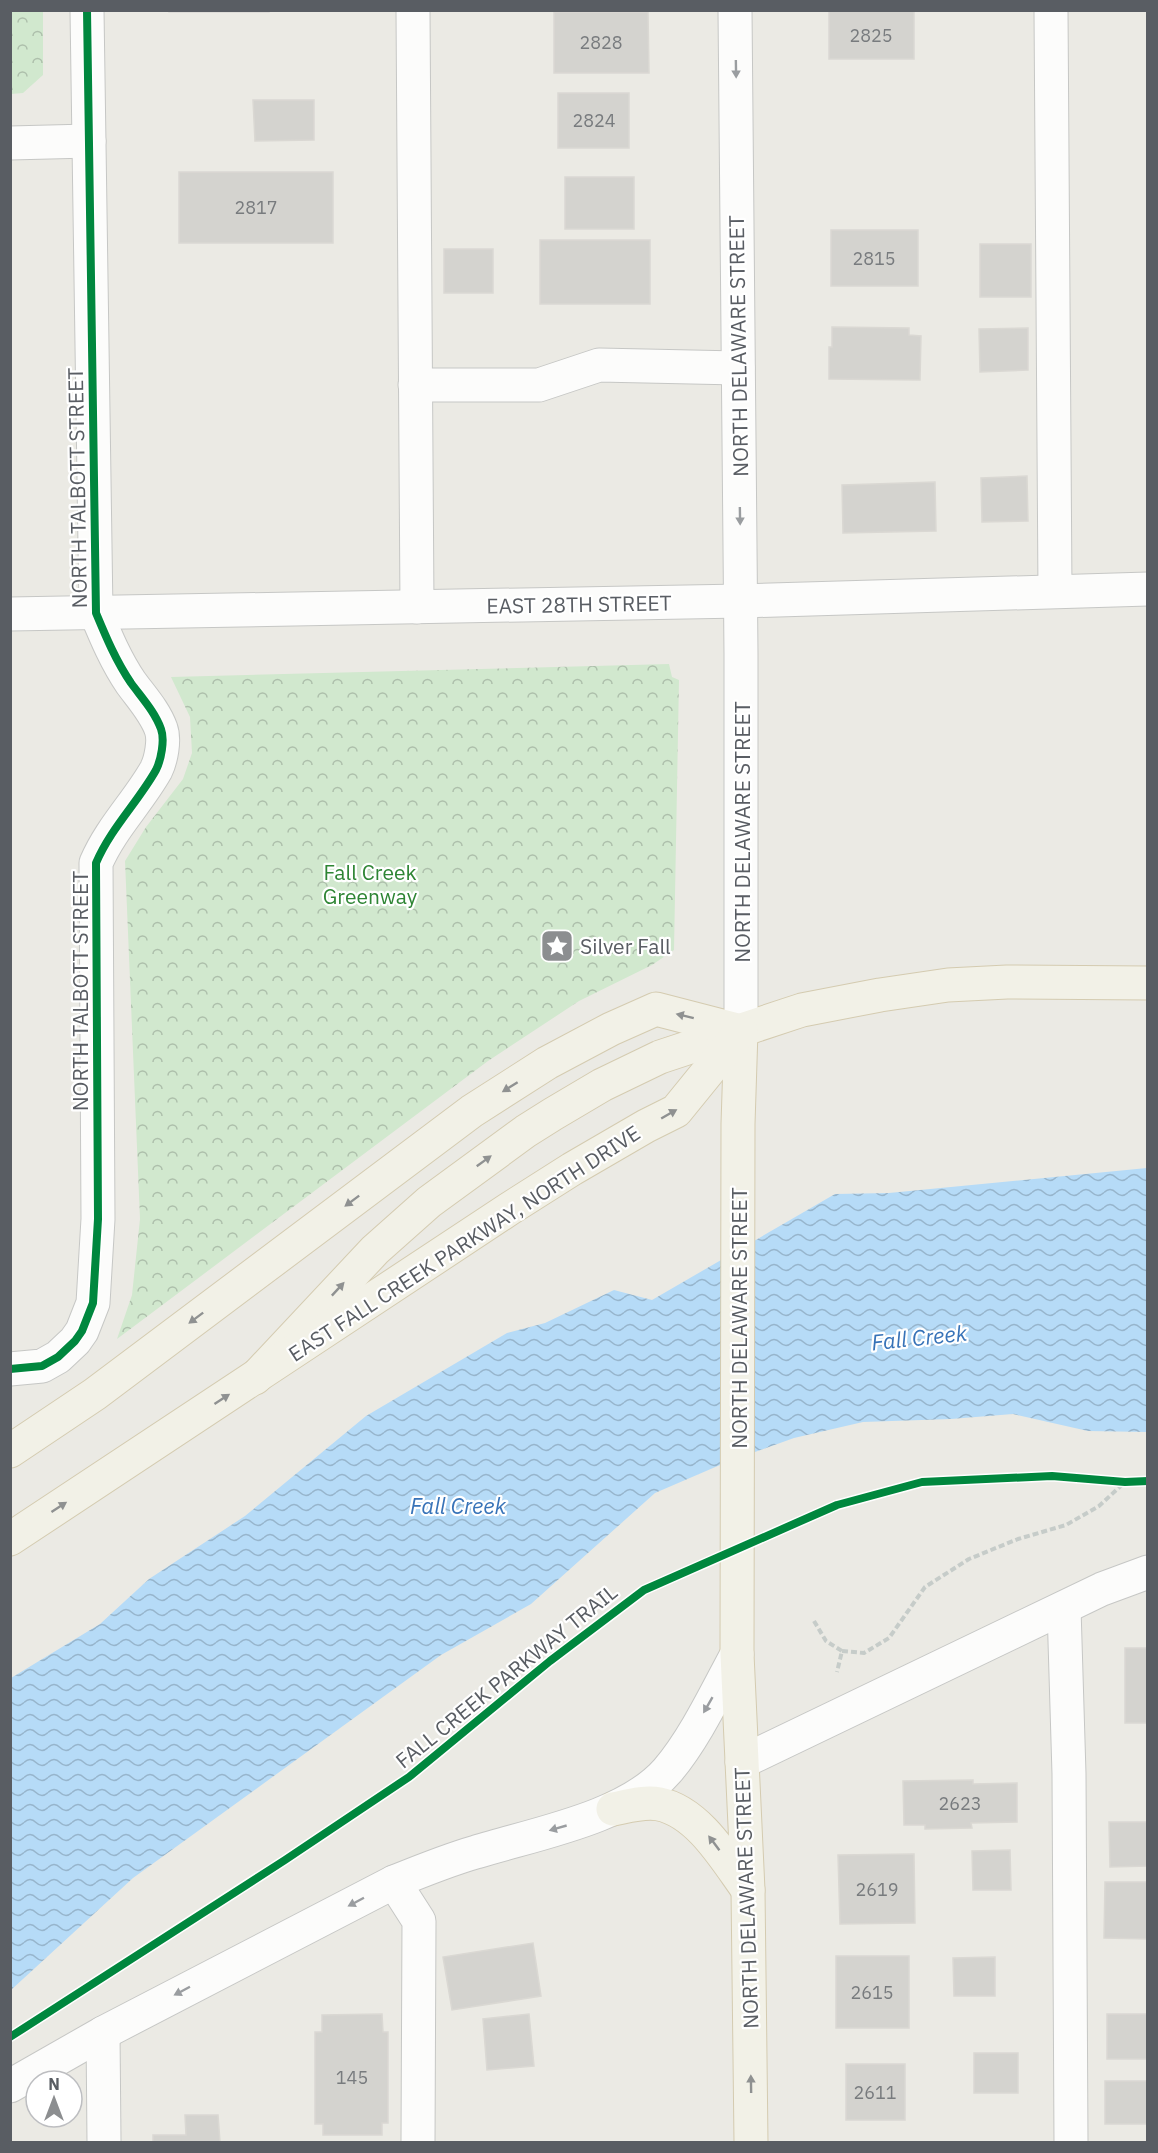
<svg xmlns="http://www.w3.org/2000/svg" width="1158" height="2153" font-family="'IBM Plex Sans',sans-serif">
	<defs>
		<pattern id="park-crowns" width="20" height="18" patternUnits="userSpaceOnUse" patternTransform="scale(1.5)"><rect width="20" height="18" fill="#d1e8ce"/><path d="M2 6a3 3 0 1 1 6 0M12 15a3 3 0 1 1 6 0" fill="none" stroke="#adbfab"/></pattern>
		<pattern id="water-waves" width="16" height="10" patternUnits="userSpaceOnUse" patternTransform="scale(1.5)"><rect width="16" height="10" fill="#b6dbf7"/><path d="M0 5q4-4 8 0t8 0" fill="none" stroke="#97b5cc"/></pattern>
	</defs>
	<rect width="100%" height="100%" fill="#ebeae4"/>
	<g fill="url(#park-crowns)">
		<polygon points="10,11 43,11 43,75 23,93 11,94"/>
		<polygon points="669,664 672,677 679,680 674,950 652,965 579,1001 488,1061 117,1339 132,1295 140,1219 125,861 146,827 183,779 192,753 190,717 171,677"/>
	</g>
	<polygon fill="url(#water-waves)" points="1147,1168 1147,1432 1088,1431 1013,1414 951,1419 863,1422 794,1438 727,1462 655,1493 531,1604 441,1655 133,1878 11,1990 11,1678 100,1624 149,1579 245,1516 366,1416 507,1333 545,1323 614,1290 652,1300 835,1194 889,1193"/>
	<g fill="#d4d3cf" stroke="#dad8d3" stroke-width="1.5">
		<rect x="169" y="10" width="100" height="2"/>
		<rect x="829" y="10" width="85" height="49"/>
		<polygon points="554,12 648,12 649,73 554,73"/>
		<rect x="558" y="93" width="71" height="55"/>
		<polygon points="253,100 314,100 314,140 255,141"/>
		<rect x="179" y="172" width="154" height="71"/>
		<rect x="565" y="177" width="69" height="52"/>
		<rect x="831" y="230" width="87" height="56"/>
		<rect x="540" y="240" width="110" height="64"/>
		<rect x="980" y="244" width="51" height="53"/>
		<rect x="444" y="249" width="49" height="44"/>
		<polygon points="832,327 909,328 909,335 921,336 920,380 829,379 829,347 832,347"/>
		<polygon points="1028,328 1028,370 980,372 979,329"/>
		<polygon points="1027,476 1028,521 982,522 981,478"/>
		<polygon points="935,482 936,531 843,533 842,485"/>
		<rect x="1125" y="1648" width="23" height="75"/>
		<polygon points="973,1780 973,1784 1017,1783 1017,1822 971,1823 972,1828 925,1829 925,1825 904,1825 903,1781"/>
		<polygon points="1109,1822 1148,1822 1148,1866 1110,1867"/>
		<polygon points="1010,1850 1011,1890 973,1890 972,1851"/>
		<polygon points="914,1854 915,1923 840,1924 838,1855"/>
		<polygon points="1105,1882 1148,1882 1148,1939 1104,1938"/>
		<polygon points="533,1943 541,1996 452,2010 443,1957"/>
		<rect x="836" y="1956" width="73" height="72"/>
		<polygon points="995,1957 995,1996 954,1996 953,1958"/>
		<polygon points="382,2014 383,2032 388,2032 388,2123 382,2123 382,2135 323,2135 323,2124 315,2124 315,2032 322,2032 322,2015"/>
		<polygon points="529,2014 534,2066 487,2070 483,2019"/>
		<rect x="1107" y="2014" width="41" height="45"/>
		<rect x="974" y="2053" width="44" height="40"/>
		<rect x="846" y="2064" width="59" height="56"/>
		<rect x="1105" y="2081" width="43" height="43"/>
		<polygon points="185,2115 218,2115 220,2142 153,2142 153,2135 186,2135"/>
	</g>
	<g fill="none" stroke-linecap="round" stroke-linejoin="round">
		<g stroke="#c6c7c5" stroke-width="35">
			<g id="minor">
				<polyline points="413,10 417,607"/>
				<polyline points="735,10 741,654 741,1031"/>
				<polyline points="1051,10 1055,591"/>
				<polyline points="10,143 89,141"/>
				<polyline points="415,385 539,385 599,365 738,368"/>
				<polyline points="10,614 741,601 1148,589"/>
				<path d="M10,1369L42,1366L58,1357L75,1341L82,1331L93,1303L98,1219L96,863C111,828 138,802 156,770C161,760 165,740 161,729C155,712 142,698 131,683C116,661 106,637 96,613L87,10"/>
				<polyline points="1064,1608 1069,1774 1071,2142"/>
				<polyline points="742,1762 1102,1589 1148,1572"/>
				<polyline points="394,1882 419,1921 418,2142"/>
				<polyline points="103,2033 104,2142"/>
				<path d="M10,2086L103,2033L394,1882C421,1871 448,1860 476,1852C534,1834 626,1818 667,1771C694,1740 717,1691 737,1654"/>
			</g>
		</g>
		<g stroke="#d4cbb0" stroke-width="35">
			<g id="major">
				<polyline points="741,1031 738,1124 737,1654 748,1890 751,2142"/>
				<polyline points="255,1378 375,1250 429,1202 526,1131 553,1114 602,1085 660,1057 802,1010 880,995 948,985 1007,982 1148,983"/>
				<polyline points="10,1451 95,1394 472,1111 547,1063 611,1029 656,1009 741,1031"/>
				<polyline points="10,1539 509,1209 572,1169 646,1126 676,1111 741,1031"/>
				<path d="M613,1809C628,1806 645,1801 659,1804C699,1812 726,1860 748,1890"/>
			</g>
		</g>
		<g stroke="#c6ccc9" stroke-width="4" stroke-dasharray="6 3" stroke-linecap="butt">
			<polyline points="814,1621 826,1641 842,1651 837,1672"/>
			<polyline points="842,1651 864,1653 889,1638 925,1587 969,1559 1018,1539 1066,1525 1099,1506 1125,1482"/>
		</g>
		<use href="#minor" stroke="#fcfcfb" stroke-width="33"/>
		<use href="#major" stroke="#f2f1e7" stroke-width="33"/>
		<g stroke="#fff" stroke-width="11">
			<g id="cycleway">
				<path d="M10,1369L42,1366L58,1357L75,1341L82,1331L93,1303L98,1219L96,863C111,828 138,802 156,770C161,760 165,740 161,729C155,712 142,698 131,683C116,661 106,637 96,613L87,10"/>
				<polyline points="10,2037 285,1860 409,1777 550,1661 644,1590 837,1505 922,1482 1052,1476 1125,1482 1148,1481"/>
			</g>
		</g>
		<use href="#cycleway" stroke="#00873e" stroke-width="8"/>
	</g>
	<defs><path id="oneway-solid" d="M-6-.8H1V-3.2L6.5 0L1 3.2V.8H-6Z" transform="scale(1.5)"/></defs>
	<g fill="#9a9da0">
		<use href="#oneway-solid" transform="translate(736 69) rotate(89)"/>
		<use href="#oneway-solid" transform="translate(740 516) rotate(89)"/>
		<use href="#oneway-solid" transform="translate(708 1705) rotate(120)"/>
		<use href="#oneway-solid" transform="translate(558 1828) rotate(164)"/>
		<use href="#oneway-solid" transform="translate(356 1902) rotate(152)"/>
		<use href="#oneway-solid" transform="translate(182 1991) rotate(152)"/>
	</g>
	<g fill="#8f9191">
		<use href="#oneway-solid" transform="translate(685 1016) rotate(-166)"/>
		<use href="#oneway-solid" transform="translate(510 1087) rotate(148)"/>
		<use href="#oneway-solid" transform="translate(669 1114) rotate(-30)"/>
		<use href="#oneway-solid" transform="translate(484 1161) rotate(-36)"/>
		<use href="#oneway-solid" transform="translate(352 1201) rotate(143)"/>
		<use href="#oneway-solid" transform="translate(338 1289) rotate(-47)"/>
		<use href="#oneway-solid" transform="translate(196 1318) rotate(143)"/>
		<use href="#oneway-solid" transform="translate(222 1399) rotate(-33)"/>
		<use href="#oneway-solid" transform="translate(59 1507) rotate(-33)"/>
		<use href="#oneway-solid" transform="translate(714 1843) rotate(-127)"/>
		<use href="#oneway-solid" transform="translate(751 2084) rotate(-91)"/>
	</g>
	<defs>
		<g id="sight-square" transform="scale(1.725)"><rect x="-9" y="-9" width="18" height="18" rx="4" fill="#8c8e90" stroke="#fff"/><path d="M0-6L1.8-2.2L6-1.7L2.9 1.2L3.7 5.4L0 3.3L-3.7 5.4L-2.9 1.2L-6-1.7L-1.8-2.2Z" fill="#fff"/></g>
	</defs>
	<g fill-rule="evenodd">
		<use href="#sight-square" x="557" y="946"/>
	</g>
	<g text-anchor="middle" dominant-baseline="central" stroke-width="4.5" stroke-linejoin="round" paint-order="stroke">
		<g font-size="18" fill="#787b7e">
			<text x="871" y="35">2825</text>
			<text x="601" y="42">2828</text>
			<text x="594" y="120">2824</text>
			<text x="256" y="207">2817</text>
			<text x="874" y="258">2815</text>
			<text x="960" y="1803">2623</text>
			<text x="877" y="1889">2619</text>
			<text x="872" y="1992">2615</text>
			<text x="352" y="2077">145</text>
			<text x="875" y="2092">2611</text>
		</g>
		<g font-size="21" fill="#595d63" stroke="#fff">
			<text transform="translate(738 346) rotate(-91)">NORTH DELAWARE STREET</text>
			<text transform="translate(77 488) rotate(-91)">NORTH TALBOTT STREET</text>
			<text transform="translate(579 604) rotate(-1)">EAST 28TH STREET</text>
			<text transform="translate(742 832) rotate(-90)">NORTH DELAWARE STREET</text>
			<text transform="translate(80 991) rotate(-90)">NORTH TALBOTT STREET</text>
			<text transform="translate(464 1243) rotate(-33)">EAST FALL CREEK PARKWAY, NORTH DRIVE</text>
			<text transform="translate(739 1318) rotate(-90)">NORTH DELAWARE STREET</text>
			<text transform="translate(506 1676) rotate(-39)">FALL CREEK PARKWAY TRAIL</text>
			<text transform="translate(746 1898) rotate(-92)">NORTH DELAWARE STREET</text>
		</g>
		<g font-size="21" fill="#2e8534" stroke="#fff">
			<text x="370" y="872">Fall Creek<tspan x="370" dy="24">Greenway</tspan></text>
		</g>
		<g font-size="21" fill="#595d63" stroke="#fff" text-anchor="start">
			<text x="580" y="946">Silver Fall</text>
		</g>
		<g font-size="22" font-style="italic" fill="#3773b8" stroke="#fff">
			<text transform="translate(919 1337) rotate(-6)">Fall Creek</text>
			<text x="458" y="1505">Fall Creek</text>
		</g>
	</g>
	<rect width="1158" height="2153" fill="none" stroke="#595d63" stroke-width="24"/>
	<g transform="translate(54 2099)"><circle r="28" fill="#ffffff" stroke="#bdbec1" stroke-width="1.5"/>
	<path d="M0-4.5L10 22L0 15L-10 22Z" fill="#8c8e90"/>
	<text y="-9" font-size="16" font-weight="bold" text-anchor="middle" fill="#595d63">N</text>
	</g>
</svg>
